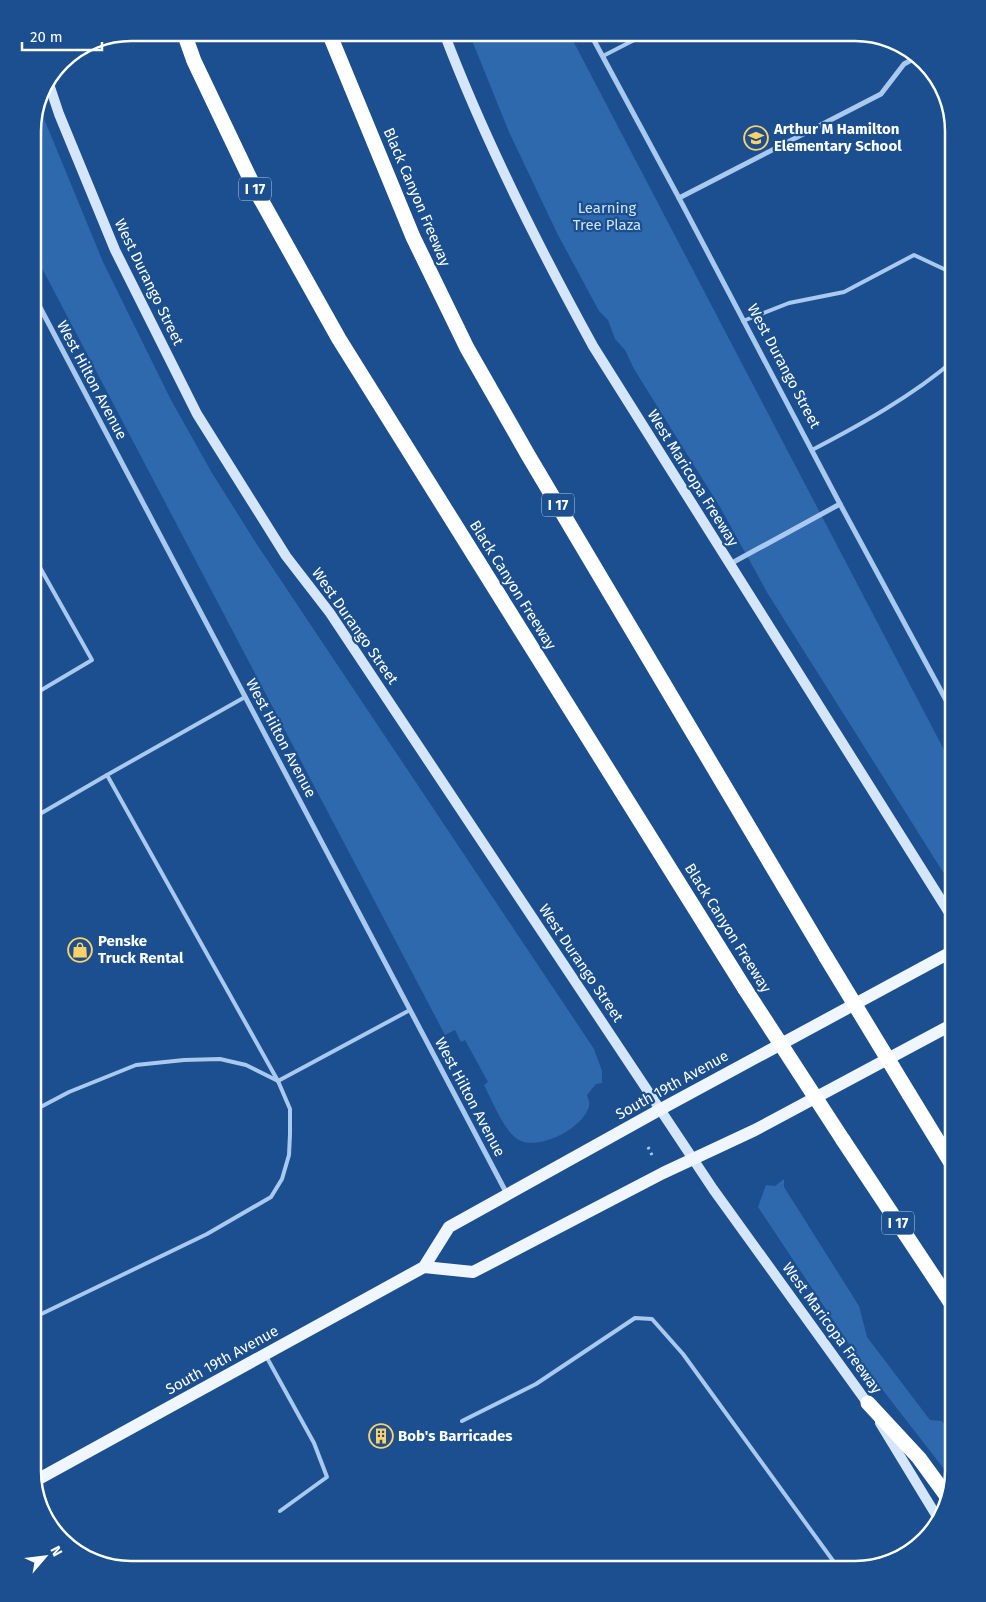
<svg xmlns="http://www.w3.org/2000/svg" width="986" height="1602" font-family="'Fira Sans',sans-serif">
	<rect width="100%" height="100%" fill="#1b4f8f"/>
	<g fill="#2e69ad">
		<polygon points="469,33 569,33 953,767 953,885 943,872 768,594 720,507 634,369 625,350 615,339 608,320 599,311 558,235 509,132"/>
		<path d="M38,104L103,262L171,400L212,473L256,543L594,1049L602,1071V1083L596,1084L587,1095C588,1099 590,1102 589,1106C584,1128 539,1151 519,1140C504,1132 492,1100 484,1085L488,1082L465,1040L461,1042L455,1030L445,1035L33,251V125Z"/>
		<polygon points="784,1179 784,1187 859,1306 867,1337 930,1420 942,1421 953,1439 953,1471 951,1478 861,1362 758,1207 766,1185 775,1186"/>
	</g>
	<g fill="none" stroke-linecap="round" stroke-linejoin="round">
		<polyline stroke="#a9c9ee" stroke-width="3" stroke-dasharray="2.5 4" stroke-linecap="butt" points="648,1147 652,1155"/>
		<g stroke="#a9c9ee" stroke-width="4">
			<polyline points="603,56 638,38 643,33"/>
			<polyline points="743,321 789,303 844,292 914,255 946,270 953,283"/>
			<path d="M812,450C860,425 912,396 953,361"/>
			<polyline points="33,695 92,660 33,555"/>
			<polyline points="33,818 107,775"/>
			<polyline points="278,1081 410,1010"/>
			<polyline points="33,1111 69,1092 136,1065 184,1060 220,1059 246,1065 278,1081"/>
			<polyline points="33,1318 207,1234 271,1197 282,1179 289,1155 290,1134 290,1109 278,1081 107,775 245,697"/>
			<polyline points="266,1356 314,1443 327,1477 280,1511"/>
			<polyline points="462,1421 536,1384 635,1318 652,1319 683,1354 839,1569"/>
		</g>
		<g stroke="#a9c9ee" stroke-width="5">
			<polyline points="590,33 679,198 840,504 953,713"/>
			<polyline points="679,198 881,94 904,64 917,57"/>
			<polyline points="33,294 507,1194"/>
			<polyline points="730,564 840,504"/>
		</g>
		<g stroke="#d6e6fa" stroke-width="10">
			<path d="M444,33C485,141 537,244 593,346L953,919"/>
			<polyline points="48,81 59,114 115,250 197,414 286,556 330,613 713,1189 871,1408"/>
			<polyline points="880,1423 939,1520"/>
		</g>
		<g stroke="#f0f6ff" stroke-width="12">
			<polyline points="424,1267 473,1272 663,1173 755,1130 953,1024"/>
			<polyline points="35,1481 424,1267 449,1227 661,1109 953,951"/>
		</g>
		<g stroke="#fff" stroke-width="15">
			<polyline points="184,33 194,61 255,189 339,339 745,989"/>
			<polyline points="329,33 413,237 467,348 528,455 826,957"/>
			<polyline points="909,1094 953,1166"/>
			<polyline points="843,1140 953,1306"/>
			<polyline points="868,1403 919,1458 946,1495"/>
		</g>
		<g stroke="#fff" stroke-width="15">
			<polyline points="826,957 909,1094"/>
			<polyline points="745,989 843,1140"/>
		</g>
	</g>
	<defs>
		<g id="school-ring" transform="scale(1.25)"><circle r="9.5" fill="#1b4f8f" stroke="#ffd166" stroke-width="1.5"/><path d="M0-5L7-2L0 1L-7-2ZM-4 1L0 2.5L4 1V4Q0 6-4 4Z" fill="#ffd166"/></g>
		<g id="shop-ring" transform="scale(1.25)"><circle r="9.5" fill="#1b4f8f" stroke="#ffd166" stroke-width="1.5"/><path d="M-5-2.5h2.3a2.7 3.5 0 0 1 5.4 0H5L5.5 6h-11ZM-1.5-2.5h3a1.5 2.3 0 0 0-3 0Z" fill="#ffd166"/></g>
		<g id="building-ring" transform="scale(1.25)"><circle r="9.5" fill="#1b4f8f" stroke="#ffd166" stroke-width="1.5"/><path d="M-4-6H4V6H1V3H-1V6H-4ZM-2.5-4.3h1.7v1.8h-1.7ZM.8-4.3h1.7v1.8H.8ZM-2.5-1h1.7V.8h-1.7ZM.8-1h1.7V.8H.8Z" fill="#ffd166"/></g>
	</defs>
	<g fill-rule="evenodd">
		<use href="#school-ring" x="756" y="138"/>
		<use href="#shop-ring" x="80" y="950"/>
		<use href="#building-ring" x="381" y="1436"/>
	</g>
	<g text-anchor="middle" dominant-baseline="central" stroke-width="4.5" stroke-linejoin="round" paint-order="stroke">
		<g fill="#1b4f8f" stroke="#bbcadd" stroke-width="1">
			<rect x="239" y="177.5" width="32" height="23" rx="4"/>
			<rect x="542" y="493.5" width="32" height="23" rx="4"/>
			<rect x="882" y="1211.5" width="32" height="23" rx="4"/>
		</g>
		<g font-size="14" font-weight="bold" fill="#fff">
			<text x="255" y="189">I 17</text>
			<text x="558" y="505">I 17</text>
			<text x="898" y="1223">I 17</text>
		</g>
		<g font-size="15" font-weight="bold" fill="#fff" stroke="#1b4f8f" text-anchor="start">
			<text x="774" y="129">Arthur M Hamilton<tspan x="774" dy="17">Elementary School</tspan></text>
			<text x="98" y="941">Penske<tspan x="98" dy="17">Truck Rental</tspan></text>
			<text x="398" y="1436">Bob's Barricades</text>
		</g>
		<g font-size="15" fill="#fff" stroke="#1b4f8f">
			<text transform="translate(417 197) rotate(67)">Black Canyon Freeway</text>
			<text transform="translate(149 282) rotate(64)">West Durango Street</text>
			<text transform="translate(784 366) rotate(62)">West Durango Street</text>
			<text transform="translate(92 380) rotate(62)">West Hilton Avenue</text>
			<text transform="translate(693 478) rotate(58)">West Maricopa Freeway</text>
			<text transform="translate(513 585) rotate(58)">Black Canyon Freeway</text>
			<text transform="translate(355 626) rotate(55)">West Durango Street</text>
			<text transform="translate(281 738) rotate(62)">West Hilton Avenue</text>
			<text transform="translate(728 928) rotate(58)">Black Canyon Freeway</text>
			<text transform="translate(581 963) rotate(56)">West Durango Street</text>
			<text transform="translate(672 1085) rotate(-29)">South 19th Avenue</text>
			<text transform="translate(470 1097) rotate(62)">West Hilton Avenue</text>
			<text transform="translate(832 1328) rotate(54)">West Maricopa Freeway</text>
			<text transform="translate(222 1360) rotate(-29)">South 19th Avenue</text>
		</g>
		<g font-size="15" fill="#cfe3fa" stroke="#1b4f8f">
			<text x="607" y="208">Learning<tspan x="607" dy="17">Tree Plaza</tspan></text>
		</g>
	</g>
	<path d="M0 0H986V1602H0ZM131 41H855A90 90 0 0 1 945 131V1471A90 90 0 0 1 855 1561H131A90 90 0 0 1 41 1471V131A90 90 0 0 1 131 41Z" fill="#1b4f8f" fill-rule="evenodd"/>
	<path fill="none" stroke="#fff" stroke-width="2.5" d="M131 41H855A90 90 0 0 1 945 131V1471A90 90 0 0 1 855 1561H131A90 90 0 0 1 41 1471V131A90 90 0 0 1 131 41Z"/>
	<g transform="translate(45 1557) rotate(62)" stroke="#1b4f8f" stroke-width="4" paint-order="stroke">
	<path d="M0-4L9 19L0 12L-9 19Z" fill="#ffffff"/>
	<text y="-8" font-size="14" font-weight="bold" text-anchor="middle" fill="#ffffff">N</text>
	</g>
	<path d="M22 42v8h80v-8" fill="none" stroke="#ffffff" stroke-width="2.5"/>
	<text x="30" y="42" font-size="15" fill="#ffffff" stroke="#1b4f8f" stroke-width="4" paint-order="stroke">20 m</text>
</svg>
